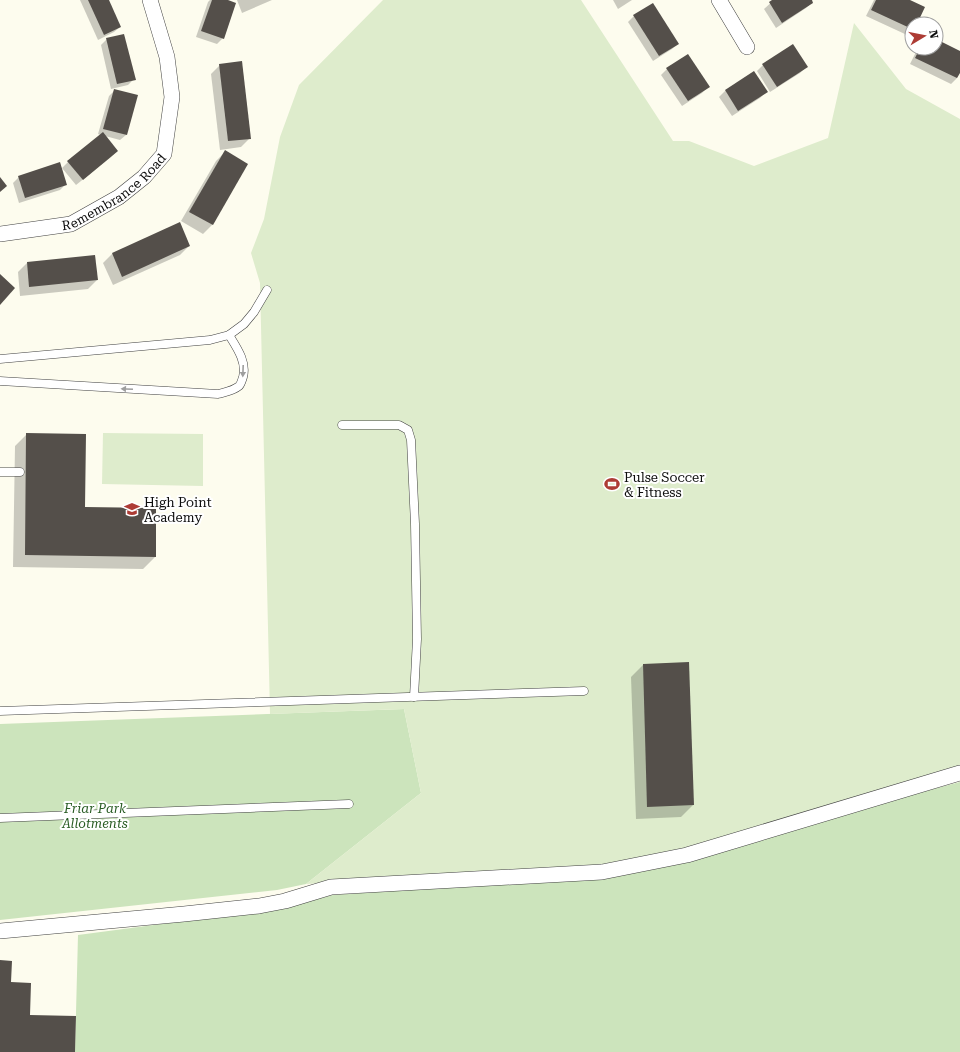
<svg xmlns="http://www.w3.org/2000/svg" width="960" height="1052" font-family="'Roboto Serif',serif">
	<rect width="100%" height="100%" fill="#fdfcee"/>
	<g fill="#cce4bc">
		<polygon points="404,709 421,793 306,884 277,890 0,920 0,724"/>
		<polygon points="960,782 960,1052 75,1052 78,935 282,908 333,895 601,876"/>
	</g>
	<g fill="#deeccc">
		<polygon points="383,0 581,0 673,141 689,141 754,166 828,138 854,23 906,89 960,119 960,768 683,852 598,867 306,884 421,793 404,709 270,714 260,283 251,253 264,219 280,137 299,85"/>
		<polygon points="103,433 203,434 203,486 102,484"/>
	</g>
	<g fill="#0003">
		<polygon points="80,0 108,0 120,27 114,32 98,40"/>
		<polygon points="210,0 225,0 223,38 217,44 196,37 208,2"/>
		<polygon points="237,0 272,0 242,13"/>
		<polygon points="613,0 632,0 618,9"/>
		<polygon points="774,0 810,0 812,2 806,8 776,28 764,9"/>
		<polygon points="874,0 908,0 916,24 912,24 912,31 907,35 866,16"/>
		<polygon points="634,16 678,44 672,49 653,61 628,22"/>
		<polygon points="107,39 134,79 128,85 111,89 101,45"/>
		<polygon points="936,40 960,52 960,71 957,78 951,84 910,64 918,48 936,48"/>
		<polygon points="220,65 250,138 241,147 220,150 211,74"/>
		<polygon points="763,65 806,67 800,73 770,92 757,71"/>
		<polygon points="667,69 708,87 702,93 682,106 661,75"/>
		<polygon points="754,73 766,92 760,98 732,116 719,97 725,91"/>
		<polygon points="115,90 126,135 120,140 105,136 117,151 111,157 76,185 62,168 68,162 101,135 98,134 109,96"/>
		<polygon points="225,152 247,164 212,225 203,234 181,221 216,161"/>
		<polygon points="19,177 66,184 60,190 19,203 13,183"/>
		<polygon points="189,246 180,255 113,285 103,263 112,254"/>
		<polygon points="27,263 97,280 88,289 20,296 18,272"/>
		<polygon points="27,434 84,508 155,557 143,569 13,567 15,446"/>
		<polygon points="688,663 693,805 681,817 636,819 631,677 643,665"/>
	</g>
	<g fill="#544f4a">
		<polygon points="88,0 109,0 121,27 104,35"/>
		<polygon points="212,0 228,0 236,3 224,39 201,31"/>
		<polygon points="772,0 812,0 813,3 782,23 769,2"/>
		<polygon points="876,0 910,0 925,7 917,24 912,24 912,29 871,10"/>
		<polygon points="653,3 679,44 659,56 633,15"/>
		<polygon points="124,34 136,80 117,84 106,38"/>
		<polygon points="936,39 960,51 960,73 957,78 915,58 920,48 936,48"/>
		<polygon points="793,44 808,67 777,87 762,64"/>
		<polygon points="688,54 710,87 688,101 666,68"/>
		<polygon points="242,61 251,139 228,141 219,64"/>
		<polygon points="754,71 768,92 738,111 725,90"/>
		<polygon points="114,89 138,95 127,135 103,129"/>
		<polygon points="103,132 118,151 83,180 67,161"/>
		<polygon points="225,150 248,164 213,225 189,212"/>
		<polygon points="60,162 67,185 25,198 18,176"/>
		<polygon points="0,177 7,186 0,192"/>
		<polygon points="180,222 190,246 122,277 112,253"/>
		<polygon points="95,255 98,280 29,287 27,262"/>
		<polygon points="0,274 15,288 0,305"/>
		<polygon points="26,433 86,434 85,507 156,508 156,557 25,555"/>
		<polygon points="689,662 694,805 647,807 643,664"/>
		<polygon points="0,960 12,961 11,982 31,983 30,1015 76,1016 75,1052 0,1052"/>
	</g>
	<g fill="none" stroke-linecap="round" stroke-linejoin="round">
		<g stroke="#404040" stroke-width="9">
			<g id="lane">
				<polyline points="0,359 210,340 229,335 244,324 254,312 267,290"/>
				<path d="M0,381L218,394C225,392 233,391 239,386C241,384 242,380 243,377C247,362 237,348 229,335"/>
				<polyline points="342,425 399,425 408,430 411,440 415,524 417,639 414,697"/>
				<polyline points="0,472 20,472"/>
				<polyline points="0,711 584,691"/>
				<polyline points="0,818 349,804"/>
			</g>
		</g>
		<g stroke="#404040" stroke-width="16">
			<g id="street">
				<polyline points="719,0 747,47"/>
				<path id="s1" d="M0,234L71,224L119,197L144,177L164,154L172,97L167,57L150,0"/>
				<polyline points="0,931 184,914 259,906 285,901 331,887 602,872 687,855 960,773"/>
			</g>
		</g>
		<use href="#lane" stroke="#fff" stroke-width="8"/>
		<use href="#street" stroke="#fff" stroke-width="15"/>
	</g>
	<defs><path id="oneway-solid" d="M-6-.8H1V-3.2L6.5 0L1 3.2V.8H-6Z"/></defs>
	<g fill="#9e9e9e">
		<use href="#oneway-solid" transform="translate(243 371) rotate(92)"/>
		<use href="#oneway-solid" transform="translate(127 389) rotate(-177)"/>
	</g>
	<defs>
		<g id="stadium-bare" transform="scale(1.2)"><path d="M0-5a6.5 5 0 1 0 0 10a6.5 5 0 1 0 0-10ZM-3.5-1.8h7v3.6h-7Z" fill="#ad3c35" stroke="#fff" stroke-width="2.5" paint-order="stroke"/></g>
		<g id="school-bare" transform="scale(1.2)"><path d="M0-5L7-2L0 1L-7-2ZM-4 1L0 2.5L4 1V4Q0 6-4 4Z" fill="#ad3c35" stroke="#fff" stroke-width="2.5" paint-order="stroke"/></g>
	</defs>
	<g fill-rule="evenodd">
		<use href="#stadium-bare" x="612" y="484"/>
		<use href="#school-bare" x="132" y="509"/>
	</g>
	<g text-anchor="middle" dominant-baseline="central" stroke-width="4" stroke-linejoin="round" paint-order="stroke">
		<g font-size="13" fill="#0d0d0d" stroke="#fff">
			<text stroke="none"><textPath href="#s1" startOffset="125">Remembrance Road</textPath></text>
		</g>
		<g font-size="13" fill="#0d0d0d" stroke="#fff" text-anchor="start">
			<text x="624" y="477">Pulse Soccer<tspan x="624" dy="15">&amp; Fitness</tspan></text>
			<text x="144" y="502">High Point<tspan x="144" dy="15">Academy</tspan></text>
		</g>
		<g font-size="13" font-style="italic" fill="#2a5d25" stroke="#fff">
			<text x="95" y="808">Friar Park<tspan x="95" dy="15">Allotments</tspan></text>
		</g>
	</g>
	<g transform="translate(924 36) rotate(80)"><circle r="19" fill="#ffffff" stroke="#9e9e9e"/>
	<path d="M0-3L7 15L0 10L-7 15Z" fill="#ad3c35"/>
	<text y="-6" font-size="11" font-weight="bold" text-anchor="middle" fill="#0d0d0d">N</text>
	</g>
</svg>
